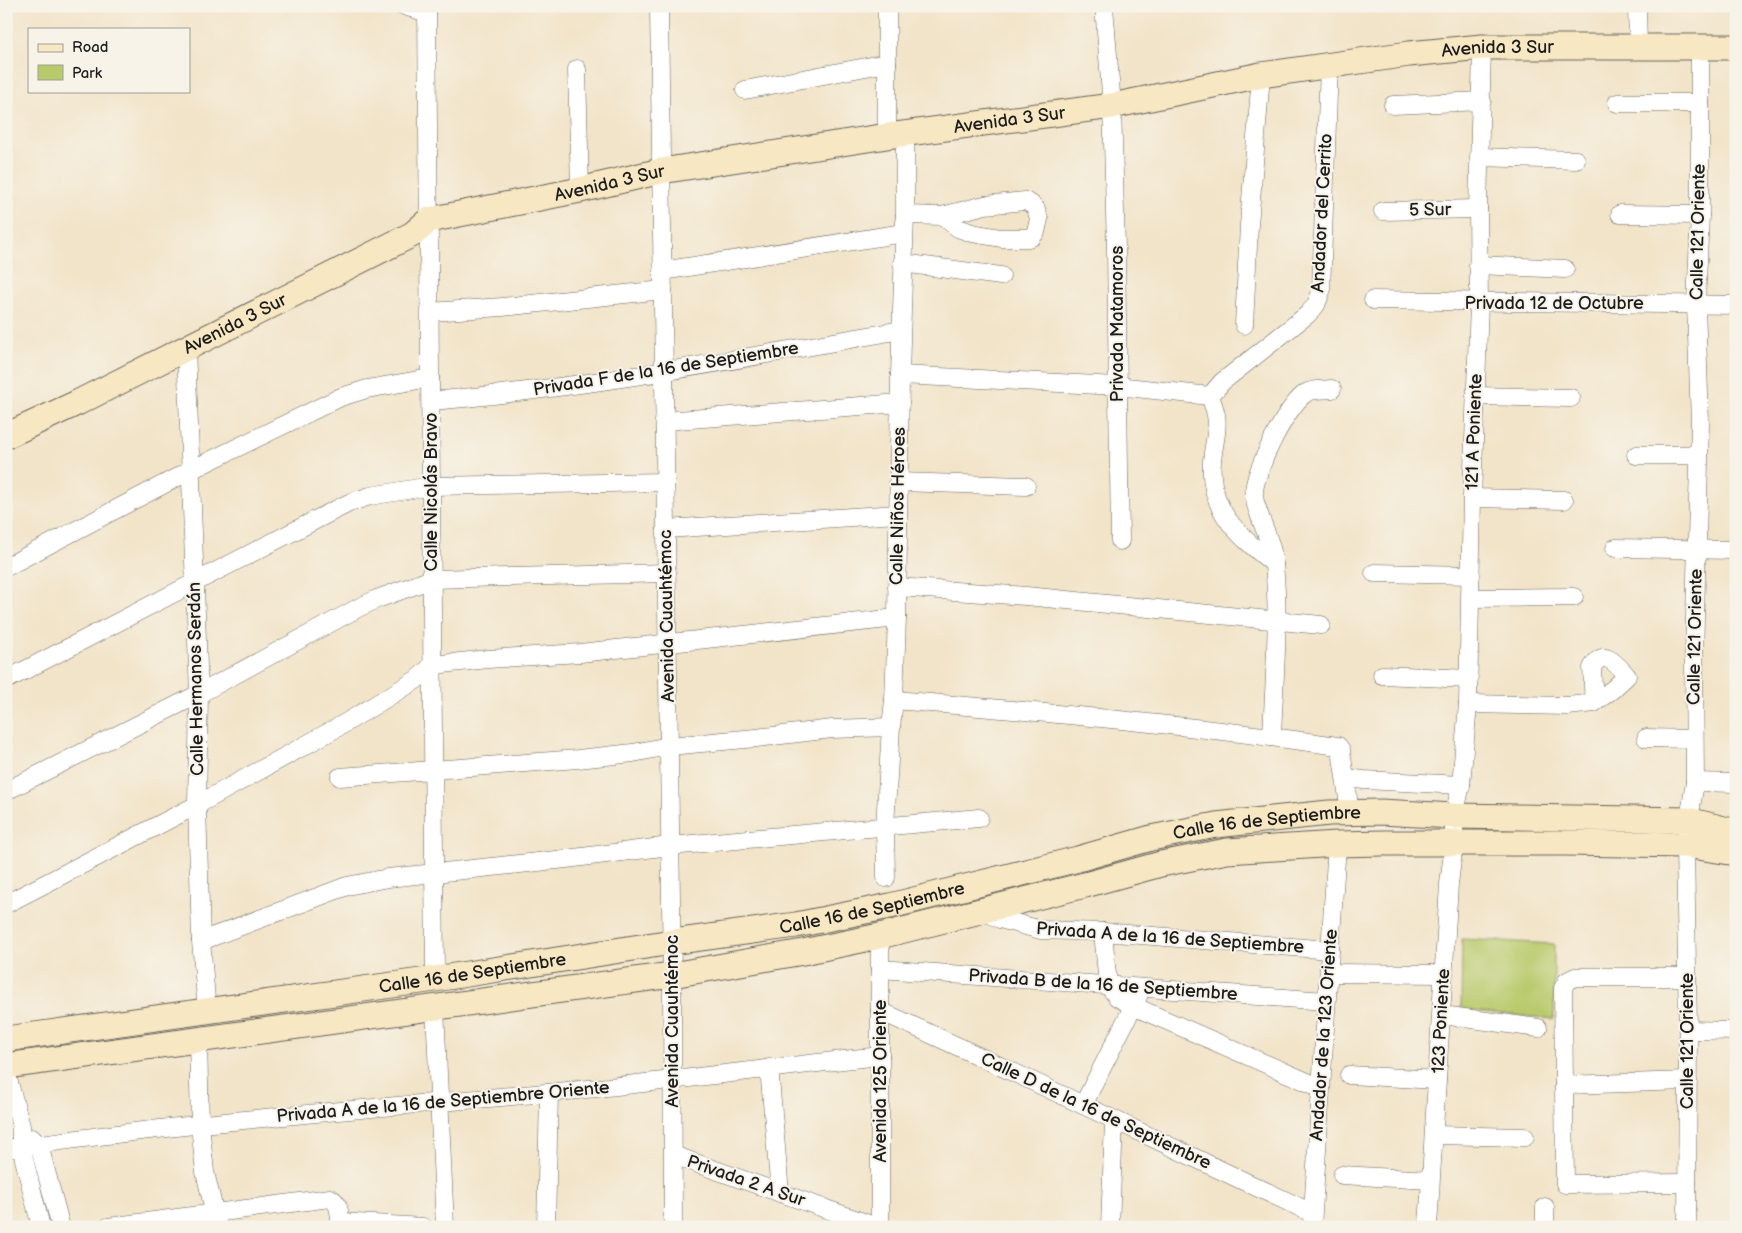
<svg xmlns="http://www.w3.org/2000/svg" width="1742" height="1233" font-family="'Balsamiq Sans',sans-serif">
	<rect width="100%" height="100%" fill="#f7f3e8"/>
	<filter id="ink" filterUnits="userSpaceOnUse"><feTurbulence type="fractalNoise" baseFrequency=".02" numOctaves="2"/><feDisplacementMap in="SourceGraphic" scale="10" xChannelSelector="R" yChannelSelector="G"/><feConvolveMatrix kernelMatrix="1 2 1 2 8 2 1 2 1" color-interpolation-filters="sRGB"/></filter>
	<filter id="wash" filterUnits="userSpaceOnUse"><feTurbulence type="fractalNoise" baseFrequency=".0096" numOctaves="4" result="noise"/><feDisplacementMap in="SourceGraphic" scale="20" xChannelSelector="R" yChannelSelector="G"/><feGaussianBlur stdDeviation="1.12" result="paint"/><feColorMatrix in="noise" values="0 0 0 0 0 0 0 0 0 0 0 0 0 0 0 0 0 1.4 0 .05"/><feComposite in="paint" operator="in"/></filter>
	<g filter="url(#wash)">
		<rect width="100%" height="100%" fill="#f2e4c9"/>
		<polygon fill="#b9ca6d" stroke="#6a7344" points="1462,939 1554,944 1554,1019 1461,1010"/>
	</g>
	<g filter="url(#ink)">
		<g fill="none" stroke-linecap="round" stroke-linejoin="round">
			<g stroke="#676259" stroke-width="19">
				<g id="street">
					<polyline points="404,6 427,13"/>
					<polyline points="427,6 435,979"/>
					<polyline points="659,6 672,975 673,1227"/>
					<polyline points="887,6 887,136"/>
					<polyline points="1104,6 1112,106 1116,248 1120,541"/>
					<polyline points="1637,6 1638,46"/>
					<polyline points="577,69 580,190"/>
					<polyline points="745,90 887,63"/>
					<polyline points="1617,103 1700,103"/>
					<polyline points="1393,105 1482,101"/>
					<polyline points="1479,157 1576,160"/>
					<polyline points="1383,211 1478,209"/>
					<polyline points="1620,214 1700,215"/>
					<polyline points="905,215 942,216 985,205 1025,201 1031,204 1036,209 1039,219 1036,232 1032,237 1028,238 1001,238 972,233 958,228 942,216"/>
					<polyline points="902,263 1001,276"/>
					<polyline points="1478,265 1565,269"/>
					<polyline points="662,271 904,233"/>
					<polyline points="1373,300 1736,305"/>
					<polyline points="430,312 502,307 663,290"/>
					<polyline points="1244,325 1249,225 1261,75"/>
					<polyline points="186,347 199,694 197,805 201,941 207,1011"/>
					<polyline points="900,375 1117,386 1210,396"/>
					<polyline points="1475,396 1571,398"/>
					<path d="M431,401C589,388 745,358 901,330"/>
					<polyline points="664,421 900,403"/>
					<polyline points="1636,455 1699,455"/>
					<polyline points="898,482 1026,486"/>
					<polyline points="1472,498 1564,500"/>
					<polyline points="666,529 898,514"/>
					<polyline points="1615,548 1736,550"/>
					<path d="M1274,564C1239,536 1208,510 1212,461C1213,446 1219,429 1216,415C1215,409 1212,402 1210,396L1222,382L1307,315L1316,305L1321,292L1329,65"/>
					<polyline points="6,567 191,470 341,397 367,389 430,378"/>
					<polyline points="1374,573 1471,575"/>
					<polyline points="897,587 1026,596 1321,625"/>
					<polyline points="1471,598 1574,597"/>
					<polyline points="1382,675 1469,679"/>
					<polyline points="6,680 331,512 349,503 370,496 431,486 665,482"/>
					<path d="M894,700C1042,712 1191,725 1338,746L1341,750L1350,812"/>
					<path d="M1468,704L1568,706L1594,703L1613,689L1627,676C1617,665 1603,646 1592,668L1594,703"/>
					<path d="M1272,737C1274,680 1280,622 1274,565C1273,546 1264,529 1258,511C1256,505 1253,498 1254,492C1255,470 1287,405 1306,393C1312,389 1325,390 1332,389"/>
					<polyline points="1646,738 1694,739"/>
					<polyline points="340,777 578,759 633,753 669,746 756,738 832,729 891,727"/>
					<polyline points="1346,778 1364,780 1461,785"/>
					<polyline points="1695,782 1736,783"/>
					<polyline points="6,791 199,694 358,608 377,599 432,579 667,573"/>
					<polyline points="886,878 885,826 891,727 894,700 897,618 900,375 905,215 905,134"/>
					<polyline points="6,904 197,805 342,725 416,680 433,665 488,659 580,653 897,618"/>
					<polyline points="983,911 1000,919 1041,930 1103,932 1330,950"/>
					<polyline points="1103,932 1108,985 1117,997 1133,1006 1321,1088"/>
					<polyline points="880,936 880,1227"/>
					<polyline points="201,941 347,886 388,878 566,859 670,846 979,818"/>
					<polyline points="880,969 1326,1001"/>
					<polyline points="1329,973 1444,974"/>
					<polyline points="1687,977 1575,977 1567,981 1563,988 1565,1184 1687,1183"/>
					<polyline points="435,1008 445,1227"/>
					<path d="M880,1011C1025,1076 1168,1146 1312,1213"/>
					<polyline points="1442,1015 1538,1028"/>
					<polyline points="1688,1030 1736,1031"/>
					<polyline points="198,1040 200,1125 205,1172 218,1227"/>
					<polyline points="769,1068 780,1193"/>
					<polyline points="6,1072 21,1126 21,1147 41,1227"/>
					<polyline points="1349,1075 1437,1080"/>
					<polyline points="1564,1085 1688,1081"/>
					<polyline points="1083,1105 1138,997"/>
					<polyline points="1434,1135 1525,1137"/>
					<polyline points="32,1138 39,1145 61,1227"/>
					<path d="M6,1149C185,1122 366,1109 546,1093C658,1083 769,1068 880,1056"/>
					<polyline points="673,1155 877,1227"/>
					<polyline points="1342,1175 1430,1180"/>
					<polyline points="340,1222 423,1227"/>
					<path d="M108,1227L330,1198C341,1203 339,1216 341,1227"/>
					<polyline points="546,1227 549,1093"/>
					<polyline points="1110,1227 1114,1121"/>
					<polyline points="1312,1227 1337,844"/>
					<polyline points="1428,1227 1449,884 1454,844 1454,816 1461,785 1468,704 1472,498 1479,303 1478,209 1482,47"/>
					<polyline points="1545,1227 1545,1207"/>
					<polyline points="1687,1227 1688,1030 1685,845 1695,782 1694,656 1700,424 1696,304 1700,215 1700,46"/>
				</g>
			</g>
			<g stroke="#676259" stroke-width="27">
				<g id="secondary">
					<path id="s1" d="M6,436L77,403L413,234L429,220L580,190L661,171L887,136L1112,106L1261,75L1409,54L1482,47H1736"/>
					<path id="s2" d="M6,1039L435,979L672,942L796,925L890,906L1078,859L1151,838L1216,825L1329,813L1381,812L1454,816L1688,820L1736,832"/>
					<polyline points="6,1066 672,975 803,952 880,936 1085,885 1161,864 1227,851 1337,844 1383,843 1565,843 1685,845 1736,853"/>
				</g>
			</g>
			<use href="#street" stroke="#fff" stroke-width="18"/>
			<use href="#secondary" stroke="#f7e8c3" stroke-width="25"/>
		</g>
	</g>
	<g text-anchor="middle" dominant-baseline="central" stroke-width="4" stroke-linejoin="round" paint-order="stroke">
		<g font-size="18" fill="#1c1c1c" stroke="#f7f3e8">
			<text stroke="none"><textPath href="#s1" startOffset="1559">Avenida 3 Sur</textPath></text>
			<text stroke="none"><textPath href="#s1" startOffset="1065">Avenida 3 Sur</textPath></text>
			<text stroke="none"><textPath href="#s1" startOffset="660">Avenida 3 Sur</textPath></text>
			<text transform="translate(1430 210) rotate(-1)">5 Sur</text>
			<text transform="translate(1322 213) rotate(-87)">Andador del Cerrito</text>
			<text transform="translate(1698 232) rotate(-89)">Calle 121 Oriente</text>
			<text x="1554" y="303">Privada 12 de Octubre</text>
			<text stroke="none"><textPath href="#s1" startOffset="255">Avenida 3 Sur</textPath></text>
			<text transform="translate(1117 324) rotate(-90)">Privada Matamoros</text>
			<text transform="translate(666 369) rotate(-9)">Privada F de la 16 de Septiembre</text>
			<text transform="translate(1474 432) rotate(-88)">121 A Poniente</text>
			<text transform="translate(431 492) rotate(-90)">Calle Nicolás Bravo</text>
			<text transform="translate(898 506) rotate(-89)">Calle Niños Héroes</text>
			<text transform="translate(667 616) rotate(-91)">Avenida Cuauhtémoc</text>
			<text transform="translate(1695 637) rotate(-89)">Calle 121 Oriente</text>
			<text transform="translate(196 679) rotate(-91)">Calle Hermanos Serdán</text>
			<text stroke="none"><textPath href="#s2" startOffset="1281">Calle 16 de Septiembre</textPath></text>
			<text stroke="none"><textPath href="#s2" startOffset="876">Calle 16 de Septiembre</textPath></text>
			<text transform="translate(1170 938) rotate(4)">Privada A de la 16 de Septiembre</text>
			<text stroke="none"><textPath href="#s2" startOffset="471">Calle 16 de Septiembre</textPath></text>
			<text transform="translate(1103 985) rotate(4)">Privada B de la 16 de Septiembre</text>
			<text transform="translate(672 1021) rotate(-90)">Avenida Cuauhtémoc</text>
			<text transform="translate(1441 1021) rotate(-87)">123 Poniente</text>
			<text transform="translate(1324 1035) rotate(-86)">Andador de la 123 Oriente</text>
			<text transform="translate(1687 1041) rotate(-90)">Calle 121 Oriente</text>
			<text transform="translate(880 1081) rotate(-90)">Avenida 125 Oriente</text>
			<text transform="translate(443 1102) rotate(-5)">Privada A de la 16 de Septiembre Oriente</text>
			<text transform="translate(1096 1111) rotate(25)">Calle D de la 16 de Septiembre</text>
			<text transform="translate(746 1181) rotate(19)">Privada 2 A Sur</text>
		</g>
	</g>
	<rect width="1742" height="1233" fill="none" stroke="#f7f3e8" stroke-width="25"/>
	<rect x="28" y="28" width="162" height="65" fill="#f7f3e8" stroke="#9f9d96"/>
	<rect x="38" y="44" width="25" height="8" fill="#f7e8c3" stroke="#9f9d96"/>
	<text x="72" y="52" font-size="15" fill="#1c1c1c">Road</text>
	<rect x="38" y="65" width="25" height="15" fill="#b9ca6d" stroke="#9f9d96"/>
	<text x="72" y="78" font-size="15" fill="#1c1c1c">Park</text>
</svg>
